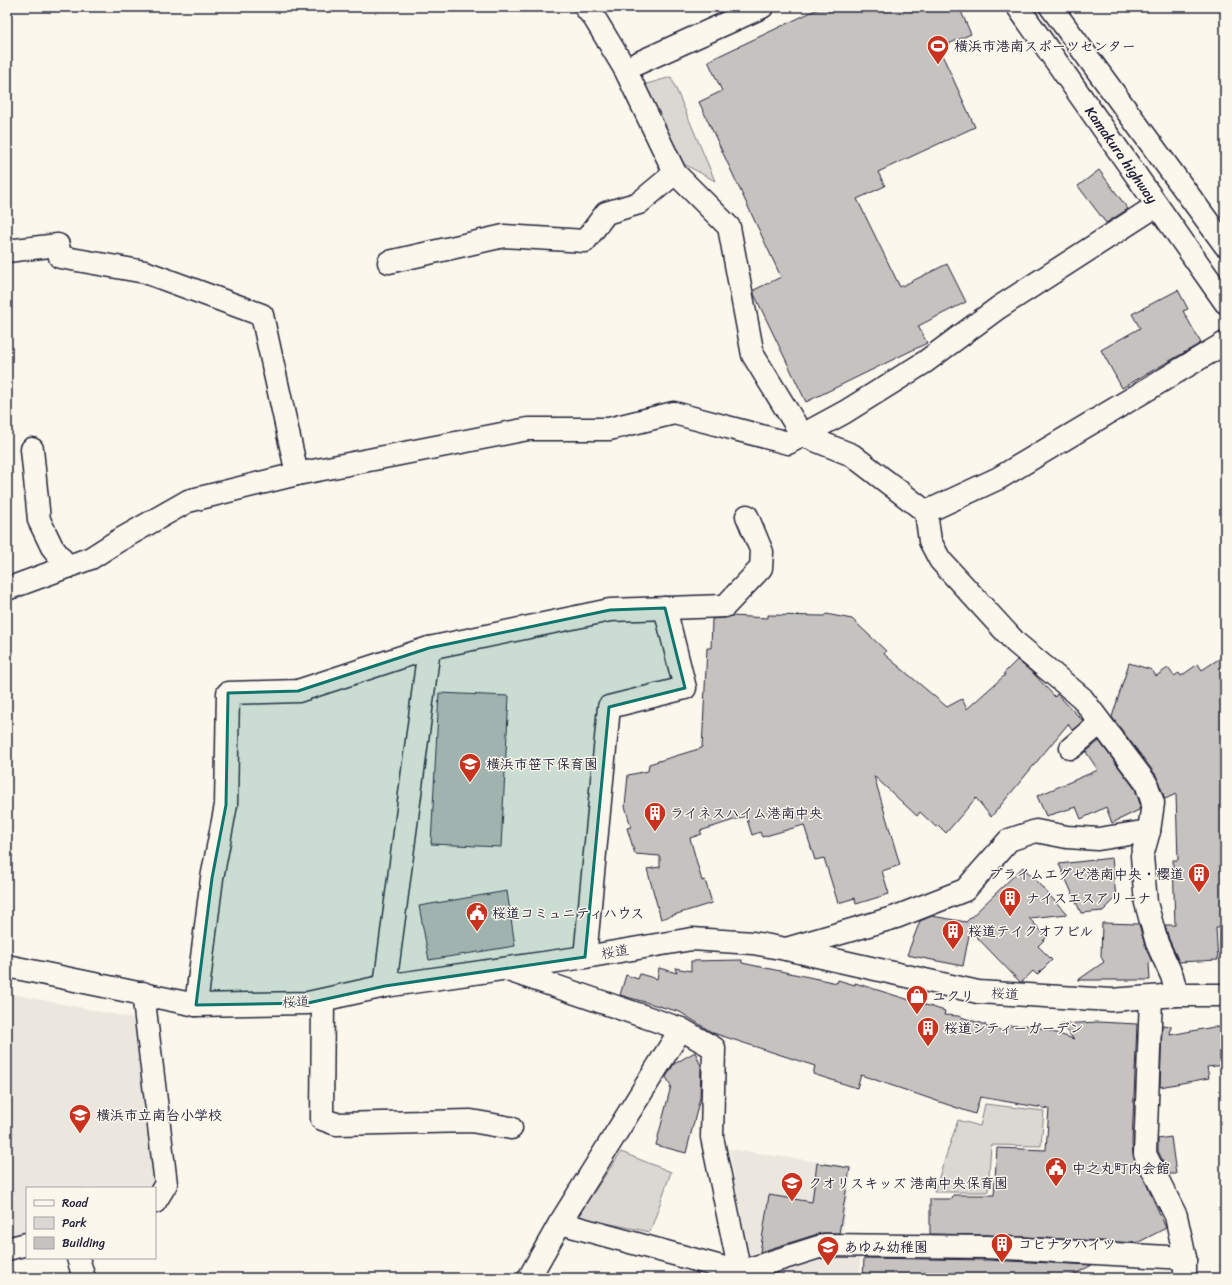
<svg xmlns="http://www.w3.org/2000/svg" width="1232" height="1285" font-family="Sriracha,'Klee One',sans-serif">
	<rect width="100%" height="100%" fill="#fbf7ec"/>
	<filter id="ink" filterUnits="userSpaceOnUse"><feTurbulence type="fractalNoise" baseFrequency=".025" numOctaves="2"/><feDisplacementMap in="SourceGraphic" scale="8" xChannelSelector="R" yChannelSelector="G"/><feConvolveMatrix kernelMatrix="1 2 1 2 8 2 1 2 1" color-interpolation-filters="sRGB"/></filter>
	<g filter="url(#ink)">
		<g fill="#ebe7df">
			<polygon points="7,993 133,1018 149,1095 157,1175 150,1188 27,1188 27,1234 7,1241"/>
			<polygon points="729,1149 852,1167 841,1240 748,1258"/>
			<polygon points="860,1255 860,1278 760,1278 831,1256"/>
		</g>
		<g fill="#dbd8d3" stroke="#7e7d87">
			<polygon points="671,77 715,181 684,164 640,86"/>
			<polygon points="985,1104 1044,1111 1041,1146 991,1145 988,1192 934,1192 958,1120 980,1126"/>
			<polygon points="621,1152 671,1172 650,1232 581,1218 579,1214"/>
		</g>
		<g fill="#c6c2c0" stroke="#22223b">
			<polygon points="822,7 959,7 971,34 939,48 975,127 878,172 885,186 857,199 900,287 947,264 966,302 918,326 927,343 806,402 754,294 754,290 781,277 699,102 722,91 708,61"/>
			<polygon points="1099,170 1128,209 1106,223 1078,186"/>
			<polygon points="1178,290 1188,309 1183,311 1201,343 1122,388 1101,350 1140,328 1132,314"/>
			<polygon points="826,614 852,619 886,651 884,654 947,707 962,699 967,709 1005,675 1004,673 1017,660 1034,674 1055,697 1057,694 1083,721 1072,730 1068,724 991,817 976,798 946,833 938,825 936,827 920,812 917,816 874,776 900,865 882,871 889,894 856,904 855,898 838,903 824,858 815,860 804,825 762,837 760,832 752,835 746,816 700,831 702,834 690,838 702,881 705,880 712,903 661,919 647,869 660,867 660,856 635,854 627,828 631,827 625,806 628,775 648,771 649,764 702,748 707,648 711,648 712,619 725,618 731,616 768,618 768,615 824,616"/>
			<polygon points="1225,655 1225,927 1216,928 1218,960 1179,962 1169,939 1165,925 1175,925 1173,860 1178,860 1176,794 1165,799 1156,775 1112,717 1129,663 1152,670 1156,676 1168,668 1174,676 1179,673 1181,676 1198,664 1202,670"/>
			<polygon points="439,693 509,696 501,847 431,844"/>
			<polygon points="1099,741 1135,789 1140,804 1139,810 1112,823 1106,807 1081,819 1076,807 1046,816 1037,796 1098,770 1086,752"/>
			<polygon points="1112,858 1116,898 1103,911 1081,913 1059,864"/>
			<polygon points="1023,867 1067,914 1029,918 1047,937 1038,946 1052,960 1037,975 1033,971 1022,982 1020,982 970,930 963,966 907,955 920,921 932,916 966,922"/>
			<polygon points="507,891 515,946 429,960 419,906"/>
			<polygon points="1102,923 1139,924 1145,946 1152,962 1149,963 1150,980 1078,980 1104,962 1101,957"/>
			<polygon points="742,960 742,963 837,983 838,980 855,985 855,983 945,1011 944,1015 958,1016 986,1025 984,1027 990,1027 1006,1032 1008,1026 1031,1025 1074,1039 1060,1024 1098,1022 1137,1024 1132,1143 1133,1154 1166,1228 1137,1243 988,1235 930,1234 930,1199 952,1199 953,1195 994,1195 997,1148 1046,1150 1049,1109 980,1097 975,1114 861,1075 857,1088 813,1074 815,1066 713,1033 680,1012 620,995 626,975 638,979 640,974 657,979 659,968 677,973 675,968 691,971 691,961"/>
			<polygon points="1162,1025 1171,1026 1170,1035 1225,1025 1225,1065 1207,1067 1209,1078 1160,1087"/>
			<polygon points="695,1052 701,1066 700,1098 686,1153 656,1145 671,1086 666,1077 674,1064"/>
			<polygon points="1171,1137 1176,1174 1169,1174 1158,1151 1158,1139"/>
			<polygon points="817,1163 850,1168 839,1233 821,1233 760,1252 769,1195 812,1202"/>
			<polygon points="864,1258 987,1260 1092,1265 1067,1278 863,1278"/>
		</g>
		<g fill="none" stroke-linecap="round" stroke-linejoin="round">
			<g stroke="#22223b" stroke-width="25">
				<g id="minor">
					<polyline points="585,7 595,19 625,69 675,173 729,227 753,355 802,435 852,455 926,512 930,541 940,560 1016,643 1082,698 1146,783 1153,803 1149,831 1142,856 1146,903 1157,943 1172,976 1177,995"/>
					<polyline points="625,69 762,7"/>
					<polyline points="7,251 58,245 60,257 145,272 262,315 297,474"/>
					<polyline points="389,262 504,236 585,241 606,213 639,203 675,173"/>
					<polyline points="32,449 39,520 52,547 68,567"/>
					<polyline points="926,512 999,478 1225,343"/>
					<polyline points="7,589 91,558 116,542 188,501 297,474 528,429 609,429 674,413 788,443 845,412 925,362 998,308 1156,206"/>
					<polyline points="1071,748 1100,723"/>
					<polyline points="786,949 896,917 965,890 1009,840 1036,831 1067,837 1098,839 1149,831"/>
					<polyline points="585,957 609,707 685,688 665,608"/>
					<polyline points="505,969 681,1029 714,1048 712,1137 741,1278"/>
					<polyline points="385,986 429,648"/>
					<polyline points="143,993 166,1184 155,1202"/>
					<polyline points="1151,998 1145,1154 1176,1216 1185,1258 1185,1278"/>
					<polyline points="323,1000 322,1119 336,1124 471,1121 511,1128"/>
					<polyline points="196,1005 212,878 226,805 228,693 298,691 429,648 610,610 725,606 761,568 762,552 747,516"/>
					<polyline points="560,1223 740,1272 825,1245 987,1247 1185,1258"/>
					<polyline points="7,1249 27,1244"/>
					<polyline points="78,1258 84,1278"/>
					<polyline points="529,1278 560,1223 681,1029"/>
				</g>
			</g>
			<g stroke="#22223b" stroke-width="25">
				<polyline id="tertiary" points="7,966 196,1005 308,1003 385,986 585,957 692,939 753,943 786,949 978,992 1111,1000 1177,995 1225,995"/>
			</g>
			<g stroke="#22223b" stroke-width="25">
				<g id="primary">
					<polyline points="1018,7 1225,302"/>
					<polyline points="1051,7 1225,245"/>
				</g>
			</g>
			<use href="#minor" stroke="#fbf7ec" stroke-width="22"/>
			<use href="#tertiary" stroke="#fbf7ec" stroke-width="22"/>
			<use href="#primary" stroke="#fbf7ec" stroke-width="22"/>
		</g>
	</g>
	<path fill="#0f766e" fill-opacity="0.2" stroke="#0f766e" stroke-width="3" stroke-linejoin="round" d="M665,608L685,688L609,707L585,957L385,986L308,1003L196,1005L212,878L226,805L228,693L298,691L429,648L610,610Z"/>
	<defs>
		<g id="stadium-pin" transform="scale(1.15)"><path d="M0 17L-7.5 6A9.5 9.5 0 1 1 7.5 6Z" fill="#c8321e" stroke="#fbf7ec"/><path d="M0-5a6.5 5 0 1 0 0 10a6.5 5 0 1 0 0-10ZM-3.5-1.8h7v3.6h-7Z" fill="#fff"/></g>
		<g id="school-pin" transform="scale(1.15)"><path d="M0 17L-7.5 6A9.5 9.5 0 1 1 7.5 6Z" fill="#c8321e" stroke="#fbf7ec"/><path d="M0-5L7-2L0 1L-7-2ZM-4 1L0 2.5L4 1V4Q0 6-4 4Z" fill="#fff"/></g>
		<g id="building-pin" transform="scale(1.15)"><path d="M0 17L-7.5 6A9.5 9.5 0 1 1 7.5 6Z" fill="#c8321e" stroke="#fbf7ec"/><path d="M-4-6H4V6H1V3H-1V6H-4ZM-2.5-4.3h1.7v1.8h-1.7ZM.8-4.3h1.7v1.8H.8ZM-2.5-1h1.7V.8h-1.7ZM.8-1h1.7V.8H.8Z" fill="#fff"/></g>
		<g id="civic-pin" transform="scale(1.15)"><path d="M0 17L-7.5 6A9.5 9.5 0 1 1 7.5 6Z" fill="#c8321e" stroke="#fbf7ec"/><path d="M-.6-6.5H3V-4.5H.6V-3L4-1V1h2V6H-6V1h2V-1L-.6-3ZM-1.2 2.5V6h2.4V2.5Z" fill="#fff"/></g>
		<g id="shop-pin" transform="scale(1.15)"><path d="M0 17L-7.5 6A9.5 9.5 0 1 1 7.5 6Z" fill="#c8321e" stroke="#fbf7ec"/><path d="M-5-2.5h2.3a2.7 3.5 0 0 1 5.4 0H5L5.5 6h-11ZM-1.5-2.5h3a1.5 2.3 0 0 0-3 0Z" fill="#fff"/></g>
	</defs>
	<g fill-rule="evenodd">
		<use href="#stadium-pin" x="938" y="46"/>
		<use href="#school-pin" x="470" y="764"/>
		<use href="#building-pin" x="655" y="813"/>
		<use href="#building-pin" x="1199" y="874"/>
		<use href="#building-pin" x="1010" y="898"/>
		<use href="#civic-pin" x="477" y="913"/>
		<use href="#building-pin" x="953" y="931"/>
		<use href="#shop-pin" x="917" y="996"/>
		<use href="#building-pin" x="928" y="1028"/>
		<use href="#school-pin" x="80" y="1115"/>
		<use href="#civic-pin" x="1056" y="1168"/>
		<use href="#school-pin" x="792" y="1183"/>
		<use href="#building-pin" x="1002" y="1244"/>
		<use href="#school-pin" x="828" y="1247"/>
	</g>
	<g text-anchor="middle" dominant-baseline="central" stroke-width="3" stroke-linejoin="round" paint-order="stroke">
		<g font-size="14" font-weight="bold" fill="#22223b" stroke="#fbf7ec" text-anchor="start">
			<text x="954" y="46">横浜市港南スポーツセンター</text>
			<text x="486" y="764">横浜市笹下保育園</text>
			<text x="670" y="813">ライネスハイム港南中央</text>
			<text x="1184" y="874" text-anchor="end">プライムエグゼ港南中央・櫻道</text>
			<text x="1026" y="898">ナイスエスアリーナ</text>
			<text x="492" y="913">桜道コミュニティハウス</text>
			<text x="968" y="931">桜道テイクオフビル</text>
			<text x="932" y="996">ユクリ</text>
			<text x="944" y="1028">桜道シティーガーデン</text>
			<text x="96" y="1115">横浜市立南台小学校</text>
			<text x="1072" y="1168">中之丸町内会館</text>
			<text x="808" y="1183">クオリスキッズ 港南中央保育園</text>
			<text x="1018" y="1244">コヒナタハイツ</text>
			<text x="844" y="1247">あゆみ幼稚園</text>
		</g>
		<g font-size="14" fill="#22223b" stroke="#fbf7ec">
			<text transform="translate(1121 155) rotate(55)">Kamakura highway</text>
			<text transform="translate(615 952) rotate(-10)">桜道</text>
			<text transform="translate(1005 994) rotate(3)">桜道</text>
			<text transform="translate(296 1002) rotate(-3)">桜道</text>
		</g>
	</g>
	<rect width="1232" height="1285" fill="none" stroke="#fbf7ec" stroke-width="24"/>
	<rect x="12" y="12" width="1208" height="1261" fill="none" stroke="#22223b" stroke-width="1.5" filter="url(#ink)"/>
	<rect x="26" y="1187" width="130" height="72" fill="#fbf7ec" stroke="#a4a2a5"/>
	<rect x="34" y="1200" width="20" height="6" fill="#fbf7ec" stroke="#a4a2a5"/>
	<text x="62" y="1207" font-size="12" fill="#22223b">Road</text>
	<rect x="34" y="1217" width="20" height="12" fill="#dbd8d3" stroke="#a4a2a5"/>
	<text x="62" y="1227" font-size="12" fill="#22223b">Park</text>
	<rect x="34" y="1237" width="20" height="12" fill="#c6c2c0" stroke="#a4a2a5"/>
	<text x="62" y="1247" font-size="12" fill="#22223b">Building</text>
</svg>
